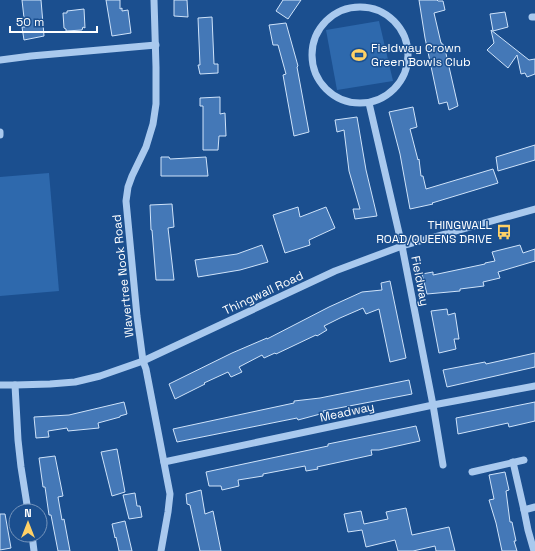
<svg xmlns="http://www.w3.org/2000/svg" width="535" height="551" font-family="'Space Grotesk',sans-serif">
	<rect width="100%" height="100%" fill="#1b4f8f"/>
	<g fill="#2e69ad">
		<polygon points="379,21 393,81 337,90 326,30"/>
		<polygon points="49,173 59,291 0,296 0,177"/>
	</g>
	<g fill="#4478b7" stroke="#cfe3fa">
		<polygon points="22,0 41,0 44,36 24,40 22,27 25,27"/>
		<polygon points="106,0 120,0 120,9 122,8 122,11 128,10 131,33 112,36"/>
		<polygon points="174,0 187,0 188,17 174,16"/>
		<polygon points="283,0 301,0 288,19 276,11"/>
		<polygon points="419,0 437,0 438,1 443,1 445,10 434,13 441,43 442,43 442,45 444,45 458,106 449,110 447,102 439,104 425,38"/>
		<polygon points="84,9 85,28 83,27 82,30 66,31 66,29 64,28 63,13 67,13 67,11"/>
		<polygon points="505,12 508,27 493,31 490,14"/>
		<polygon points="212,17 214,64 218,64 218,73 200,74 198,65 200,65 198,18"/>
		<polygon points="286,23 298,66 297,67 309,132 294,136 283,75 286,74 278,45 273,45 269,25"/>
		<polygon points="491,30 529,60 535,59 535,74 527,77 525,73 521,74 517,55 508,68 487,50 494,43"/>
		<polygon points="220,97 220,114 225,113 226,136 219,136 218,150 203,150 203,106 200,106 200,98"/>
		<polygon points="413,107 417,127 410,129 418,160 419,159 421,176 423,176 426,189 493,169 498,183 432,203 433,204 410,209 400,154 389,112"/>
		<polygon points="357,117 366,170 377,216 355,219 353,209 360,209 349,171 344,130 337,132 335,120"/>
		<polygon points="535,145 535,160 498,171 496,157"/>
		<polygon points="161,157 169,157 170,159 206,157 208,176 161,176"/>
		<polygon points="172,204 174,227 168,228 174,280 156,280 152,230 151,230 150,205"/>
		<polygon points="298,207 300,217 326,207 335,228 309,240 310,245 285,253 273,215"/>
		<polygon points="262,245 268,262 240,270 198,277 195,260 237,254"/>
		<polygon points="520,245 523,253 535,249 535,261 498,272 500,278 483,282 484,286 460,289 460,291 427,294 422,274 433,272 433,275 485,264 485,263 495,261 492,252"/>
		<polygon points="390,281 406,358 390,362 379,309 366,314 363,308 340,318 324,326 327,330 317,336 316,335 276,354 275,353 264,358 262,355 239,367 242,372 231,377 228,372 204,383 205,384 175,399 169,384 232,353 267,338 267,339 329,307 362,292 382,290 381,283"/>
		<polygon points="447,309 448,315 455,313 459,339 454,339 456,349 439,353 431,311"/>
		<polygon points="535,353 535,367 447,387 443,370 485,362 486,364"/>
		<polygon points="409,380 412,394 323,411 324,413 298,420 297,418 177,442 173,429 294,403 294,401 320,398"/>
		<polygon points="124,402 127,414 120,416 120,417 98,423 99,428 68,431 67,428 48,431 49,437 36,438 34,417 69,415"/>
		<polygon points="535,402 535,421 509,427 508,423 458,434 456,418"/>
		<polygon points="416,426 420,441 379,450 371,450 372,455 317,467 318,469 306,471 305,466 263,474 263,476 238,480 239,486 222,490 221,486 209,486 206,472 328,446 328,444"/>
		<polygon points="117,449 125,492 112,496 101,452"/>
		<polygon points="55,456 63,496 58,497 62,520 64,519 70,551 58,551 51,515 49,515 45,487 43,487 39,458"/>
		<polygon points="505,472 509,490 506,491 510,522 512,522 516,541 514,541 517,551 502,551 496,523 489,500 494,499 489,475"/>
		<polygon points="201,490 205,514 213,511 221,551 200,551 190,505 187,504 186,494"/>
		<polygon points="135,493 137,506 140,506 142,517 129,519 123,495"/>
		<polygon points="406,508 412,535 449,527 455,551 436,551 435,546 413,551 398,551 395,540 366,547 362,530 348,532 344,514 361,511 364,524 388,519 386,512"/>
		<polygon points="0,514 5,514 11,548 0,550"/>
		<polygon points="125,521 132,551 119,551 116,537 115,538 112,524"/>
	</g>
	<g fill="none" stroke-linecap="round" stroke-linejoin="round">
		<g stroke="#a9c9ee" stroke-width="7">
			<polyline points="154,0 156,67 156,104 153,124 146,147 132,176 128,187 126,201 137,316 143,361 146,369 170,494 168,512 161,551"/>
			<circle cx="360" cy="55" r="48"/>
			<polyline points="532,17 535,17"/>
			<polyline points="0,60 31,56 156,45"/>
			<polyline points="369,103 402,246 433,405 443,465"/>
			<polyline points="0,132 0,135"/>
			<polyline points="0,385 15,385 50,384 75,382 100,376 143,361 335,271 402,246 535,209"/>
			<polyline points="15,385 18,440 21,467 28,511"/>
			<polyline points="164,462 433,405 535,386"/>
			<polyline points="513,462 524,510 528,530 534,551"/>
			<polyline points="472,472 524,460"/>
			<polyline points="524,510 535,507"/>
			<polyline points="32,535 34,551"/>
		</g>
	</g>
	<defs>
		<g id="stadium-bare" transform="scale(1.2)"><path d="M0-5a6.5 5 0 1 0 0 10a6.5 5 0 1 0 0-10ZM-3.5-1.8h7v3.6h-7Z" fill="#ffd166" stroke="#1b4f8f" stroke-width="2.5" paint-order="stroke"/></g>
		<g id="bus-bare" transform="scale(1.2)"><path d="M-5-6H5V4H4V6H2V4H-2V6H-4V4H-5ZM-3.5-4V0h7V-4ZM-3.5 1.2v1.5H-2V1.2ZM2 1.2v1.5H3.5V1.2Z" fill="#ffd166" stroke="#1b4f8f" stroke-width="2.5" paint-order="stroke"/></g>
	</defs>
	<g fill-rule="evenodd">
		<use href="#stadium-bare" x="359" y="55"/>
		<use href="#bus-bare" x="504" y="232"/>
	</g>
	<g text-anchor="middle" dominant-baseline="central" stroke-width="3" stroke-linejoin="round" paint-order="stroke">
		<g font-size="12" fill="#fff" stroke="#1b4f8f" text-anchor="start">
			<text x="371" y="48">Fieldway Crown<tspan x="371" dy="14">Green Bowls Club</tspan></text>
			<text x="492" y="225" text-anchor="end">THINGWALL<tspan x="492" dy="14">ROAD/QUEENS DRIVE</tspan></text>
		</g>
		<g font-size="12" fill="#fff" stroke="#1b4f8f">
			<text transform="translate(123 276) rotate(-96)">Wavertree Nook Road</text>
			<text transform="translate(420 281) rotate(79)">Fieldway</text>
			<text transform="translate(263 293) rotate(-25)">Thingwall Road</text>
			<text transform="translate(347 412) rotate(-12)">Meadway</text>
		</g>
	</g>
	<g transform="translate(28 523)"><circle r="19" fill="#1b4f8f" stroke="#7695bc"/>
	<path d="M0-3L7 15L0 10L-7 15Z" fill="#ffd166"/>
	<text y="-6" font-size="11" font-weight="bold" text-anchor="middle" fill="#ffffff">N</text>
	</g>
	<path d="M10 26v6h87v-6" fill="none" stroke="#ffffff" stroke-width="2"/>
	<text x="16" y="26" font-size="12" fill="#ffffff" stroke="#1b4f8f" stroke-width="3" paint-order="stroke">50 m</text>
</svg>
